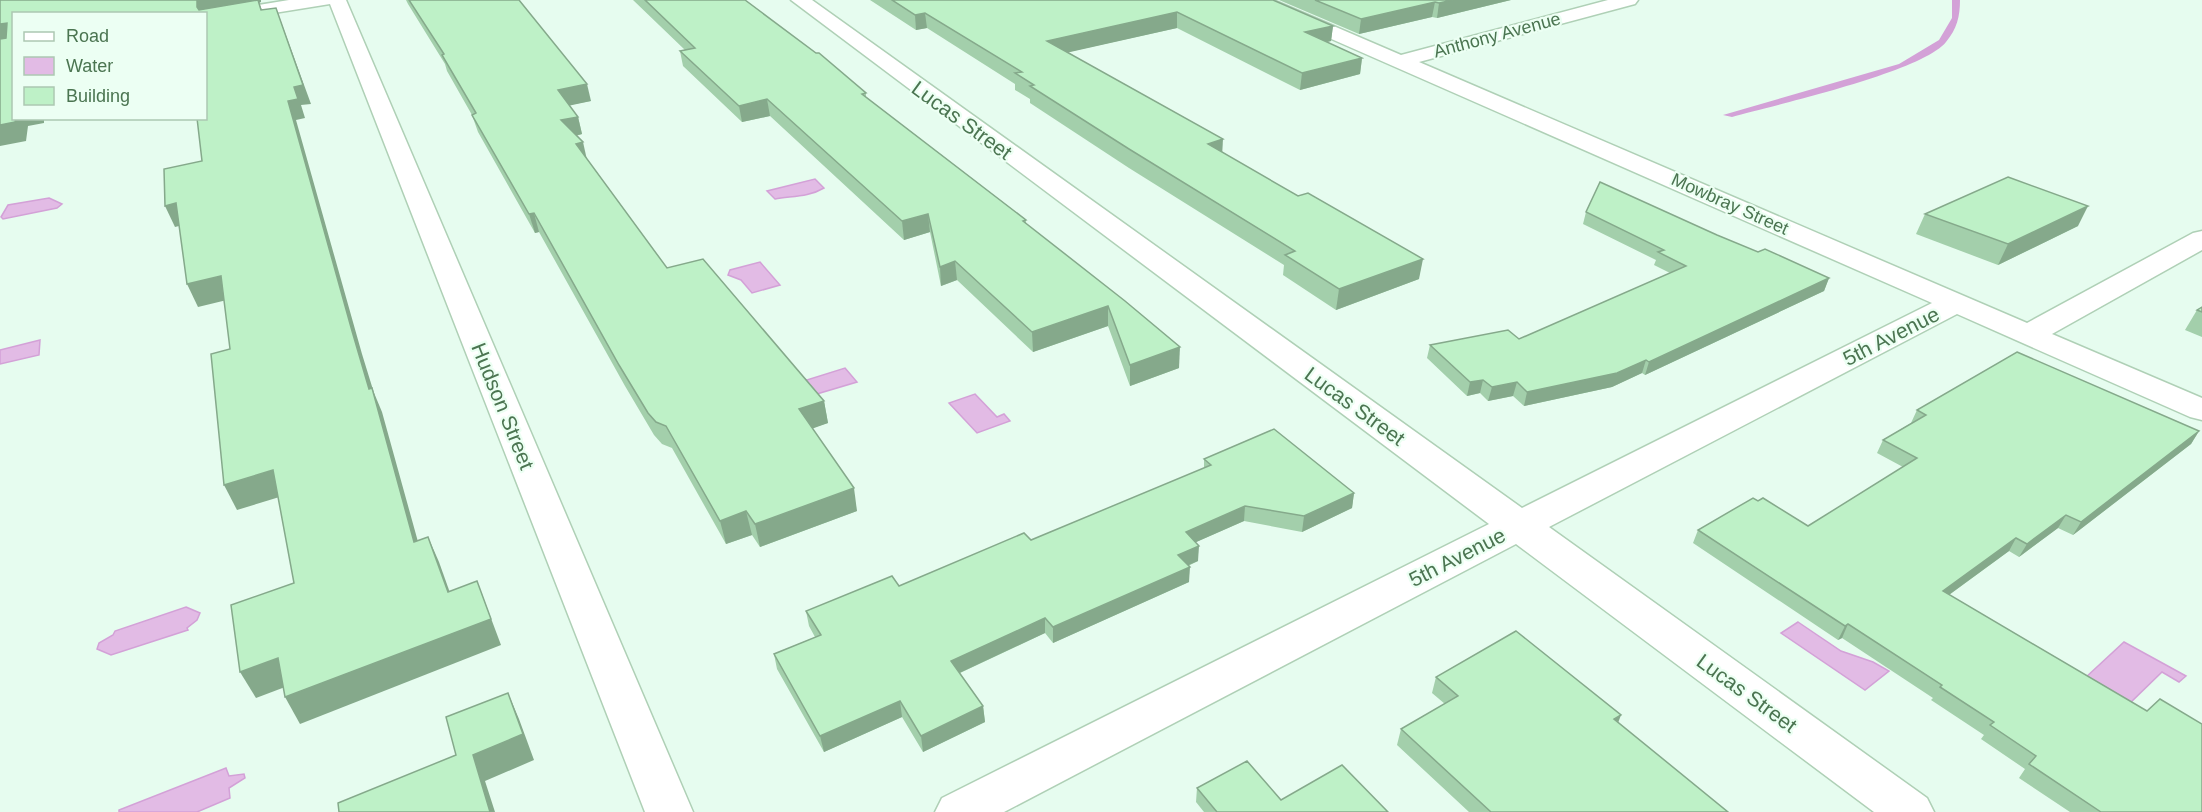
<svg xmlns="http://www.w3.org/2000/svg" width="2202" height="812" font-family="Helvetica,sans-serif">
	<rect width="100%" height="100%" fill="#e6fcef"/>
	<g fill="#e2bbe5" stroke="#d3a1d7" stroke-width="1.5">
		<path d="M815,179L824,188C809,197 792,196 775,199L767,191Z"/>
		<polygon points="49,198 62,204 57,208 3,219 1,217 8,205"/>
		<polygon points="760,262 780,285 752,293 741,280 728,275 730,270"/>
		<polygon points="40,340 39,355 0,364 0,350"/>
		<polygon points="845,368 857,382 810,396 804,379 807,380"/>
		<polygon points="975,394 997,417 1004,414 1010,421 977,433 949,403"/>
		<polygon points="186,607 200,613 197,620 187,628 188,630 111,655 97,649 99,643 113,635 115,631"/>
		<polygon points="1798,622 1841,651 1873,662 1889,671 1865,690 1781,633"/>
		<polygon points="2124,642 2186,676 2179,682 2162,672 2130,703 2085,678"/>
		<polygon points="226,768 229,776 244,774 245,778 229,788 230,798 197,812 119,812 119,810"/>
	</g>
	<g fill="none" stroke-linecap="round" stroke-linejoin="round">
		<path fill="#d3a1d7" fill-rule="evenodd" d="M1952,0H1960C1960,16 1957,29 1946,42C1922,72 1775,105 1732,117L1723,115L1899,64L1939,40L1952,18Z"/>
		<g stroke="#afd0b6" stroke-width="3">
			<g id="street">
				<polygon points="289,0 346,0 693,812 645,812 330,4 206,24 206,14 202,14"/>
				<polygon points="791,0 812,0 1522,508 1932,303 1252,4 1249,0 1273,0 1401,55 1608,0 1638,0 1635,4 1419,62 2027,323 2193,233 2202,231 2202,250 2052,334 2202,398 2202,420 2190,417 1957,314 1549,527 1927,798 1934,812 1874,812 1516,544 1004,812 935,812 942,798 1489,524"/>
			</g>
		</g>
		<use href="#street" fill="#fff" fill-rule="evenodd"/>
	</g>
	<g fill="#a3cfab">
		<polygon points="406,0 519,0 591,101 569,105 578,117 582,134 576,136 587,159 667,268 824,401 828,423 812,428 857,511 760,547 752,535 726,544 672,448 662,444 654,435 625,386 539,232 535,233 478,132 472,115 447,71 445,64 408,4"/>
		<polygon points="633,0 745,0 866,93 866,97 1026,220 1026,224 1179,368 1130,386 1108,326 1033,352 957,280 941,286 930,232 904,240 770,116 742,122 683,66 680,51 685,50"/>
		<polygon points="870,0 1273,0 1333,26 1331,41 1327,42 1362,58 1360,74 1300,90 1177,28 1068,52 1419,279 1336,310 1283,275 1284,265 1129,168 1030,103 1030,99 1015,90 1015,84 927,28 916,30"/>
		<polygon points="1279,0 1511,0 1437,18 1432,17 1359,34"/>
		<polygon points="1586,212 1717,235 1758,252 1829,278 1824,291 1645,375 1642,373 1612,387 1524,406 1513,396 1488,401 1480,393 1467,396 1427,358 1430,345 1519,339 1670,273 1654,265 1656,260 1583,224"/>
		<polygon points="1925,214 2078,226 1998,265 1916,234"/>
		<polygon points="2202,307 2202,337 2185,330 2197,310"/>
		<polygon points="1917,410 2199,431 2191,444 2073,535 2058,528 2019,557 2009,551 1949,595 2202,812 2070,812 2019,778 2025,769 1981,739 1984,735 1931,700 1933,698 1842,638 1838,640 1693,543 1698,530 1758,501 1808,526 1903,467 1877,453 1883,440 1911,423"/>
		<polygon points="1204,459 1354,493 1352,508 1302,532 1244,521 1196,542 1198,561 1188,566 1189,582 1053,643 1045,633 960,673 983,706 985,722 923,752 902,717 824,752 777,669 774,654 815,637 809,626 806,611 899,586 1031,540 1204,468"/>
		<polygon points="1436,677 1618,723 1728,812 1469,812 1397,745 1401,729 1445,704 1432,693"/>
		<polygon points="1197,788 1281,800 1388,812 1204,812 1196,802"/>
	</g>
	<g fill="#85a98b">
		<polygon points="194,0 261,0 261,2 259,3 265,17 199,14"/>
		<polygon points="1453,0 1511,0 1437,18 1439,3"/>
		<polygon points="1435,2 1432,17 1359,34 1361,19"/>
		<polygon points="276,8 311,104 301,105 305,118 296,120 362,354 374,393 372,388 382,412 425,567 414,542 352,331 288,101 294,87"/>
		<polygon points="1177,12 1177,28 1048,57 1047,41"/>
		<polygon points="925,13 927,28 916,30 915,15"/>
		<polygon points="7,23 14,37 0,42 0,24"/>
		<polygon points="1333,26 1331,41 1303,48 1305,32"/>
		<polygon points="1362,58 1360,74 1300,90 1302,73"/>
		<polygon points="587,84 591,101 563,107 558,90"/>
		<polygon points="767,99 770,116 742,122 739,106"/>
		<polygon points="578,117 582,134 566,138 561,120"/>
		<polygon points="16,118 44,118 44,123 28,126 26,141 0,146 0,125"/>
		<polygon points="1223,139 1222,157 1208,144"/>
		<polygon points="583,142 587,160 576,144"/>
		<polygon points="176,203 187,224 175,227 165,206"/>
		<polygon points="2088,206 2078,226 1998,265 2008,244"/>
		<polygon points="534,213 539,232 535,233 529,214"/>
		<polygon points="928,214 930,232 904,240 902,221"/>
		<polygon points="1423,259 1419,279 1336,310 1339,289"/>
		<polygon points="955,261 957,280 941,286 940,267"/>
		<polygon points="221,276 231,299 198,307 187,284"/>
		<polygon points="1829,278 1824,291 1645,375 1649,362"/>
		<polygon points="1108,306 1108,326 1033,352 1032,332"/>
		<polygon points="1180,347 1179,368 1130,386 1130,365"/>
		<polygon points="1646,360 1642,373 1612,387 1524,406 1527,392"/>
		<polygon points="1483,380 1480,393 1467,396 1470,382"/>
		<polygon points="1517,382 1513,396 1488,401 1492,387"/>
		<polygon points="824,401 828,423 803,432 799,409"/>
		<polygon points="2199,431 2191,444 2073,535 2081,522"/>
		<polygon points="273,470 286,495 237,510 224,485"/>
		<polygon points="854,488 857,511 760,547 755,524"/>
		<polygon points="1354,493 1352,508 1302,532 1304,516"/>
		<polygon points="1245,506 1244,521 1185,547 1186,532"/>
		<polygon points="746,511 752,535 726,544 720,521"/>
		<polygon points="2066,515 2058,528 2019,557 2027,544"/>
		<polygon points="428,537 439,562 459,618 448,592"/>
		<polygon points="2016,538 2009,551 1935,605 1943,591"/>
		<polygon points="1199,546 1198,561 1177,570 1178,555"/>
		<polygon points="1190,567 1189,582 1053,643 1053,627"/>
		<polygon points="477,581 501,645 300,724 285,697"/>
		<polygon points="1045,618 1045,633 953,676 951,661"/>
		<polygon points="1848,624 1842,638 1838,640 1845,626"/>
		<polygon points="278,658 293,684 256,698 240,672"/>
		<polygon points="508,693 519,719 534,760 485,781 495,812 490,812 473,755"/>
		<polygon points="900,701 902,717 824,752 820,736"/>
		<polygon points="983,706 985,722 923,752 921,736"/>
		<polygon points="1621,715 1615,731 1614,719"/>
	</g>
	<g fill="#bef1c7" stroke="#85a98b" stroke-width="1.5">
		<polygon points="0,0 197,0 197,7 199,10 258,0 261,10 276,8 303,85 294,87 298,99 288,101 352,331 369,389 372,388 414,542 428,537 448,592 477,581 491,619 285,697 278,658 240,672 231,605 294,583 273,470 224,485 211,354 230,349 221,276 187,284 176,203 165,206 164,169 202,161 197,118 206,118 206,14 14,14 14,118 16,118 15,122 0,125 0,39 6,38 7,23 0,24"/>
		<polygon points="409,0 519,0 587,84 558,90 578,117 561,120 583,142 576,144 667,268 703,259 824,401 799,409 854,488 755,524 746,511 720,521 666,426 656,422 648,413 619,365 534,213 529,214 472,115 476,113 442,55 444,54"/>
		<polygon points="645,0 745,0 816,53 819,53 866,93 862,94 1026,220 1023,221 1125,301 1180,347 1130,365 1108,306 1032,332 955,261 940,267 928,214 902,221 767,99 739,106 680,51 695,48"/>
		<polygon points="892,0 1273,0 1333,26 1305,32 1362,58 1302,73 1177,12 1047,41 1223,139 1208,144 1298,196 1308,193 1423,259 1339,289 1285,255 1295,251 1129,149 1030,86 1034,85 1015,73 1022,72 925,13 915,15"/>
		<polygon points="1315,0 1453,0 1439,3 1435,2 1361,19"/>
		<polygon points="2008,177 2088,206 2008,244 1925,214"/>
		<polygon points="1600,182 1717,235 1758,252 1765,249 1829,278 1649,362 1646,360 1617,373 1527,392 1517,382 1492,387 1483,380 1470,382 1430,345 1508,330 1519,339 1686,266 1658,252 1664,250 1586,212"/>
		<polygon points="2202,307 2202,312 2197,310"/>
		<polygon points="2017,352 2199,431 2081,522 2066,515 2027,544 2016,538 1943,591 2147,711 2160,699 2202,724 2202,812 2101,812 2029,764 2036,756 1990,725 1994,722 1940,687 1942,685 1848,624 1845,626 1698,530 1753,498 1758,501 1763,498 1808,526 1917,458 1883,440 1926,415 1917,410"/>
		<polygon points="1274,429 1354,493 1304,516 1245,506 1186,532 1199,546 1178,555 1190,567 1053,627 1045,618 951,661 983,706 921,736 900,701 820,736 774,654 821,635 806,611 892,576 899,586 1024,533 1031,540 1211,465 1204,459"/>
		<polygon points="1516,631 1621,715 1614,719 1728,812 1491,812 1401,729 1458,696 1436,677"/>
		<polygon points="508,693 523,734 473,755 490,812 339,812 338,803 456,755 446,717"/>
		<polygon points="1247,761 1281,800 1342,765 1388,812 1217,812 1197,788"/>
	</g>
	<g text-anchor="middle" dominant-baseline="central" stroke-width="4.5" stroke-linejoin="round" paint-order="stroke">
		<g font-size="18" fill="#4b7551" stroke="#ecfff3">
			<text transform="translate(1497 35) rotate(-15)">Anthony Avenue</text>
			<text transform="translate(1730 204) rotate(24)">Mowbray Street</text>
		</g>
		<g font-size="21" fill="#4b7551" stroke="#ecfff3">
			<text transform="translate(962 120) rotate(36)">Lucas Street</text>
			<text transform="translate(1891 336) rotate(-27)">5th Avenue</text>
			<text transform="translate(503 406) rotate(68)">Hudson Street</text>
			<text transform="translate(1355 406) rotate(36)">Lucas Street</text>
			<text transform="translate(1457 557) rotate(-27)">5th Avenue</text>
			<text transform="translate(1747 693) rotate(36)">Lucas Street</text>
		</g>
	</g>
	<rect x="12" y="12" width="195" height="108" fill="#ecfff3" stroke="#acc8b2" stroke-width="1.5"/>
	<rect x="24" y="32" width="30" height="9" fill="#ffffff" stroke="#acc8b2" stroke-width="1.5"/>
	<text x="66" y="42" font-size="18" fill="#4b7551">Road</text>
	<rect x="24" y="57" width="30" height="18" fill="#e2bbe5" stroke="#acc8b2" stroke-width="1.5"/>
	<text x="66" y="72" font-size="18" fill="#4b7551">Water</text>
	<rect x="24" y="87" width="30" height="18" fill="#bef1c7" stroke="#acc8b2" stroke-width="1.5"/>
	<text x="66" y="102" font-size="18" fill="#4b7551">Building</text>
</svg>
